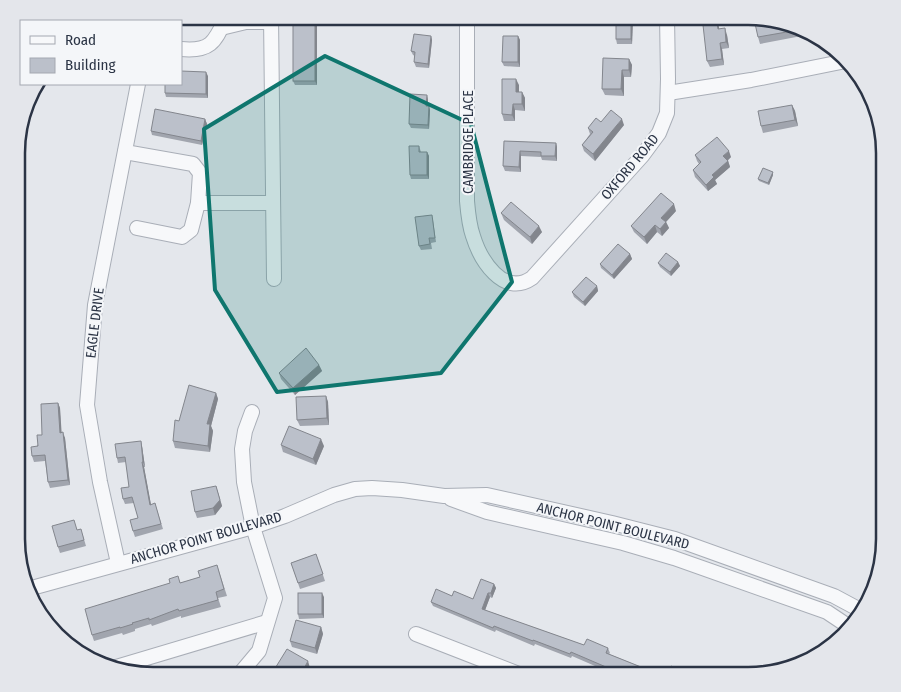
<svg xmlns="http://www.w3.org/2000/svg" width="901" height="692" font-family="'Fira Sans Condensed',sans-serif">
	<rect width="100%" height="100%" fill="#e4e7ec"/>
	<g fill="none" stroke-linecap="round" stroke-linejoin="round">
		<g stroke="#a9aeb7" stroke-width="16">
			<g id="minor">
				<polyline points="271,16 274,279"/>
				<path d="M467,16V201C468,213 469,225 473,236C480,259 503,298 532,278L642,156L659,133L667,113L668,79L667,16"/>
				<polyline points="221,28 246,22 272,22"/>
				<path d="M181,49C212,52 215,41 227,16"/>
				<polyline points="668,93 751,80 841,62"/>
				<polyline points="125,152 193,164 200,173 198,203 191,230 182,237 137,228"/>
				<polyline points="198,203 273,203"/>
				<polyline points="451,499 487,512 623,543 674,558 827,612 851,628"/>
				<polyline points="118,563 100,482 87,405 95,305 138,84"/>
				<polyline points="28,589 253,527 285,516 334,495 355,489 372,488 402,490 444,496 487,495 612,523 675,539 834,596 862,611"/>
				<polyline points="416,634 524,676"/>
				<polyline points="113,668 267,622"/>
				<polyline points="238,676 259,651 275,598 253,527 244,482 242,449 245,431 252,412"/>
			</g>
		</g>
		<use href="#minor" stroke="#f7f8fa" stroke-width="14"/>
	</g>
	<g fill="#a1a5ae">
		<polygon points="182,16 198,16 195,23"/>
		<polygon points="293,16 317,16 317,85 295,85 293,81"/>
		<polygon points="588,16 604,16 604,24 589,23"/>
		<polygon points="633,19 632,44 617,44 616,39"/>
		<polygon points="718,21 719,29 727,35 729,48 722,49 724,65 710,67 707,61"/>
		<polygon points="800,27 812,34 760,44 758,37"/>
		<polygon points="431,36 432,40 429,68 416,67 414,62 415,56 413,55 411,51"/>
		<polygon points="518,36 520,40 520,67 504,66 502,62"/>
		<polygon points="629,59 632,65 631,77 624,77 624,96 605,95 602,89"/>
		<polygon points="208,76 208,98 166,97 165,93"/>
		<polygon points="519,85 519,92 522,92 525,98 525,111 515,110 515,121 504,121 502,114"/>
		<polygon points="427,95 428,100 428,106 430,110 429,129 411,128 409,124"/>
		<polygon points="792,105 795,111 798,126 763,133 761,126"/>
		<polygon points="205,119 207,124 202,145 152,135 151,131"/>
		<polygon points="601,122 624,125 595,161 584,151 582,145 590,134 588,128"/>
		<polygon points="504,141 556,143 557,147 557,161 542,160 541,157 521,156 521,172 505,171 503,166"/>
		<polygon points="419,146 421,152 427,152 429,156 429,179 411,179 410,175"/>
		<polygon points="695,155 731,157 728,160 730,167 715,180 717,184 708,191 695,177 693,170 699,164 697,161"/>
		<polygon points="773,172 773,175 769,185 759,181 758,179"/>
		<polygon points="676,211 666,222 669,228 662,236 657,232 647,244 634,232 631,226"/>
		<polygon points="501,213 542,232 532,244 504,220"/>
		<polygon points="433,220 436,242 431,243 432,249 421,250 419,246"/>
		<polygon points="630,254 632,259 614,279 601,268 600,264"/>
		<polygon points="678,262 680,266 671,276 660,267 658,263"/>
		<polygon points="597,286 598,291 585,306 574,297 572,292"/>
		<polygon points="319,365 322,371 295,395 281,379 279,373"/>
		<polygon points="216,393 218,399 211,426 213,431 210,452 175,448 173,441 179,421"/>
		<polygon points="326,396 328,402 329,425 300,426 297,420"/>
		<polygon points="58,403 60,408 61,433 65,438 70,485 50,488 48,482 45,461 34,462 32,456"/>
		<polygon points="141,441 142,446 145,467 144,467 151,505 155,503 163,529 135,537 133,531 138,518 134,503 125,504 123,499 129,487 126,462 118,463 117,458"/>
		<polygon points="281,445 324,446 316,465 283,452"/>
		<polygon points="216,486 222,506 215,515 197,518 195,512"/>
		<polygon points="78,530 83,536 86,546 60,553 58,547"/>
		<polygon points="316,554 325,581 300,589 291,563"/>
		<polygon points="217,565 227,596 218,598 221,607 181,618 181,616 152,626 151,624 135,629 135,631 123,635 122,633 94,641 92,635 180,583 200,577"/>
		<polygon points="494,584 496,588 492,598 490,597 485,610 584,645 608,648 610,653 609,654 646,669 647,673 646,676 618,676 572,656 571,658 535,644 534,646 496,630 495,632 433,606 431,602 452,596 473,599"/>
		<polygon points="324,597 324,618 299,619 298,614"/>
		<polygon points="321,627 323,634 317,654 292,647 290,641"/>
	</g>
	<g fill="#83868d">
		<polygon points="195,16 198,16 195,23 193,19"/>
		<polygon points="315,16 317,16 317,85 315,81"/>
		<polygon points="631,16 632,16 633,19 632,44 631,39"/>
		<polygon points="716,17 718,21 720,35 718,29"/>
		<polygon points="725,28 727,35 729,48 726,42"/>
		<polygon points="431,36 432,40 429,68 428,64"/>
		<polygon points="518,36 520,40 520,67 518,62"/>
		<polygon points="720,43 722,49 724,65 722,59"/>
		<polygon points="629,59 632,65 631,77 629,70"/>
		<polygon points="622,70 624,77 624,96 621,89"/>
		<polygon points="206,72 208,76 208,98 206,94"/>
		<polygon points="516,79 519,85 519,98 516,92"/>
		<polygon points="522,92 525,98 525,111 522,104"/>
		<polygon points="427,95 428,100 428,110 426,106"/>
		<polygon points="513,104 515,110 515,121 512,115"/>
		<polygon points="792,105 795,111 798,126 795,120"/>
		<polygon points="429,106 430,110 429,129 428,125"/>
		<polygon points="205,119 207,124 202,145 201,141"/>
		<polygon points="622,119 624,125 595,161 593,154"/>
		<polygon points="556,143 557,147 557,161 555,156"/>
		<polygon points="520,151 521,156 521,172 519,167"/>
		<polygon points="729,151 731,157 726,162 723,156"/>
		<polygon points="427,152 429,156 429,179 427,175"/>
		<polygon points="728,161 730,167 715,180 717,184 708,191 706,185 712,175"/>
		<polygon points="773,172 773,175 769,185 768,183"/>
		<polygon points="674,204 676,211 664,224 661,218"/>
		<polygon points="666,222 669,228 662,236 660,229"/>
		<polygon points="655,225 657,232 647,244 644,237"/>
		<polygon points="539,226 542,232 532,244 530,237"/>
		<polygon points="630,254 632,259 614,279 612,275"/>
		<polygon points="678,262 680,266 671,276 670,272"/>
		<polygon points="597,286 598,291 585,306 583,302"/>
		<polygon points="319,365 322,371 295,395 293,388"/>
		<polygon points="216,393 218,399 211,426 213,431 210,452 208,446 207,424"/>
		<polygon points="326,396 328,402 329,425 327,418"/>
		<polygon points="58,403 60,408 62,438 60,433"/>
		<polygon points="63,432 65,438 70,485 68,480"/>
		<polygon points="321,439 324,446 316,465 313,459"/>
		<polygon points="141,441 142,446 145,467 143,462"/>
		<polygon points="142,462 144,467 152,510 150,505"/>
		<polygon points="216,486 222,506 215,515 213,508"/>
		<polygon points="494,584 496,588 492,598 491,593"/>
		<polygon points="322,593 324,597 324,618 322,614"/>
		<polygon points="488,593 490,597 484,613 482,609"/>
		<polygon points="321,627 323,634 317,654 315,648"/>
		<polygon points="308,661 310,668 306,676 300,676"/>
		<polygon points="646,669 647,673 646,676 643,676"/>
		<polygon points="680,670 682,674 681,676 678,676"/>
	</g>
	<g fill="#bbc0ca" stroke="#83868d">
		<polygon points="188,16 195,16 193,19"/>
		<rect x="293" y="16" width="22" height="65"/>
		<polygon points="588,16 603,16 603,20 588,19"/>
		<rect x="616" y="16" width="15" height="23"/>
		<polygon points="702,16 716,17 718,29 725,28 726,42 720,43 722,59 707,61"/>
		<polygon points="760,17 800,27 804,29 758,37 754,19"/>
		<polygon points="414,34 431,36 428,64 414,62 415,52 411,51"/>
		<polygon points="503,36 518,36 518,62 502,62"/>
		<polygon points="603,58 629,59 629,70 622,70 621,89 602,89"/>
		<polygon points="181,71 206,72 206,94 165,93 165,84 181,84"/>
		<polygon points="502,79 516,79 516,92 522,92 522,104 513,104 512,115 502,114"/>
		<polygon points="410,94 427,95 426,106 429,106 428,125 409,124"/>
		<polygon points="792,105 795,120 761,126 758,111"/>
		<polygon points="155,109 205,119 201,141 151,131"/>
		<polygon points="611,110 622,119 593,154 582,145 593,132 588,128 596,118 601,122"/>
		<polygon points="717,137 729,151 723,156 728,161 712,175 714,177 706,185 693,170 701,162 695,155"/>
		<polygon points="504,141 556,143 555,156 541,156 541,152 520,151 519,167 503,166"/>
		<polygon points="409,146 419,146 419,152 427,152 427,175 410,175"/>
		<polygon points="763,168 773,172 768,183 758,179"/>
		<polygon points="661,193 674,204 661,218 666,222 660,229 655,225 644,237 631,226"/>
		<polygon points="511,202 539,226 530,237 501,213"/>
		<polygon points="432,215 435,238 429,238 430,244 419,246 415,217"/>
		<polygon points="618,244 630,254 612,275 600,264"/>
		<polygon points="666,253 678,262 670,272 658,263"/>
		<polygon points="586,277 597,286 583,302 572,292"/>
		<polygon points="306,348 319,365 293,388 279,373"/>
		<polygon points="189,385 216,393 207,424 210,424 208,446 173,441 175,420 179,421"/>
		<polygon points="326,396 327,418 297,420 296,397"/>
		<polygon points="58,403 60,433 63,432 68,480 48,482 45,455 32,456 31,447 38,446 37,435 42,435 41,404"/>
		<polygon points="289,426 321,439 313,459 281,445"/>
		<polygon points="141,441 143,462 142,462 150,505 155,503 161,524 133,531 130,520 138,518 132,497 123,499 121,488 129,487 125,457 117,458 115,444"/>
		<polygon points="216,486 220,500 213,508 195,512 191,491"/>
		<polygon points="74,520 77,530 81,529 84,540 58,547 52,526"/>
		<polygon points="316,554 323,574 298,583 291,563"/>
		<polygon points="217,565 224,589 216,592 218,600 179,611 178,609 149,620 149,618 132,623 133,624 120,628 120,627 92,635 85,609 170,583 169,579 178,576 180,583 200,577 198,571"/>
		<polygon points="481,579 494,584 491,593 488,593 482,609 584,645 587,639 608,648 606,653 646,669 643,676 627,676 571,652 570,654 533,640 533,641 494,626 493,628 431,602 436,589 452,596 454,591 473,599"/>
		<rect x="298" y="593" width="24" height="21"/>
		<polygon points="296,620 321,627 315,648 290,641"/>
		<polygon points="287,649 308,661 300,676 270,676 274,670"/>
		<polygon points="671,666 680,670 678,676 661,676 663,671 668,674"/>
		<polygon points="163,669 164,675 143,675"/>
	</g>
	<path fill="#0f766e" fill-opacity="0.2" stroke="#0f766e" stroke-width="4" stroke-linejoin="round" d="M325,56L471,124L512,282L441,373L277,392L215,290L204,129Z"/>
	<g text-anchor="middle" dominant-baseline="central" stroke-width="4" stroke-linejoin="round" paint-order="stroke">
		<g font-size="14" fill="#2b3445" stroke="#f4f6f9">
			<text transform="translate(468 142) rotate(-90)">CAMBRIDGE PLACE</text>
			<text transform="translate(630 167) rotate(-50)">OXFORD ROAD</text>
			<text transform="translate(95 323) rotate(-83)">EAGLE DRIVE</text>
			<text transform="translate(613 526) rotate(14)">ANCHOR POINT BOULEVARD</text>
			<text transform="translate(206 538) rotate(-16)">ANCHOR POINT BOULEVARD</text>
		</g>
	</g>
	<path d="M0 0H901V692H0ZM153 25H748A128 128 0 0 1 876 153V539A128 128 0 0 1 748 667H153A128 128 0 0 1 25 539V153A128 128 0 0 1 153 25Z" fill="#e4e6eb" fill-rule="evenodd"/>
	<path fill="none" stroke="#2b3445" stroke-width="2.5" d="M153 25H748A128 128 0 0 1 876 153V539A128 128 0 0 1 748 667H153A128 128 0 0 1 25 539V153A128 128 0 0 1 153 25Z"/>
	<rect x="20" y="20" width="162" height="65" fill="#f4f6f9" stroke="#a4a8b1"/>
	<rect x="30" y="36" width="25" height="8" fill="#f7f8fa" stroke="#a4a8b1"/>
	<text x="65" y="45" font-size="15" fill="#2b3445">Road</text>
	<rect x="30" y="58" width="25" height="15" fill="#bbc0ca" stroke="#a4a8b1"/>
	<text x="65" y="70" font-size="15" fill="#2b3445">Building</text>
</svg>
